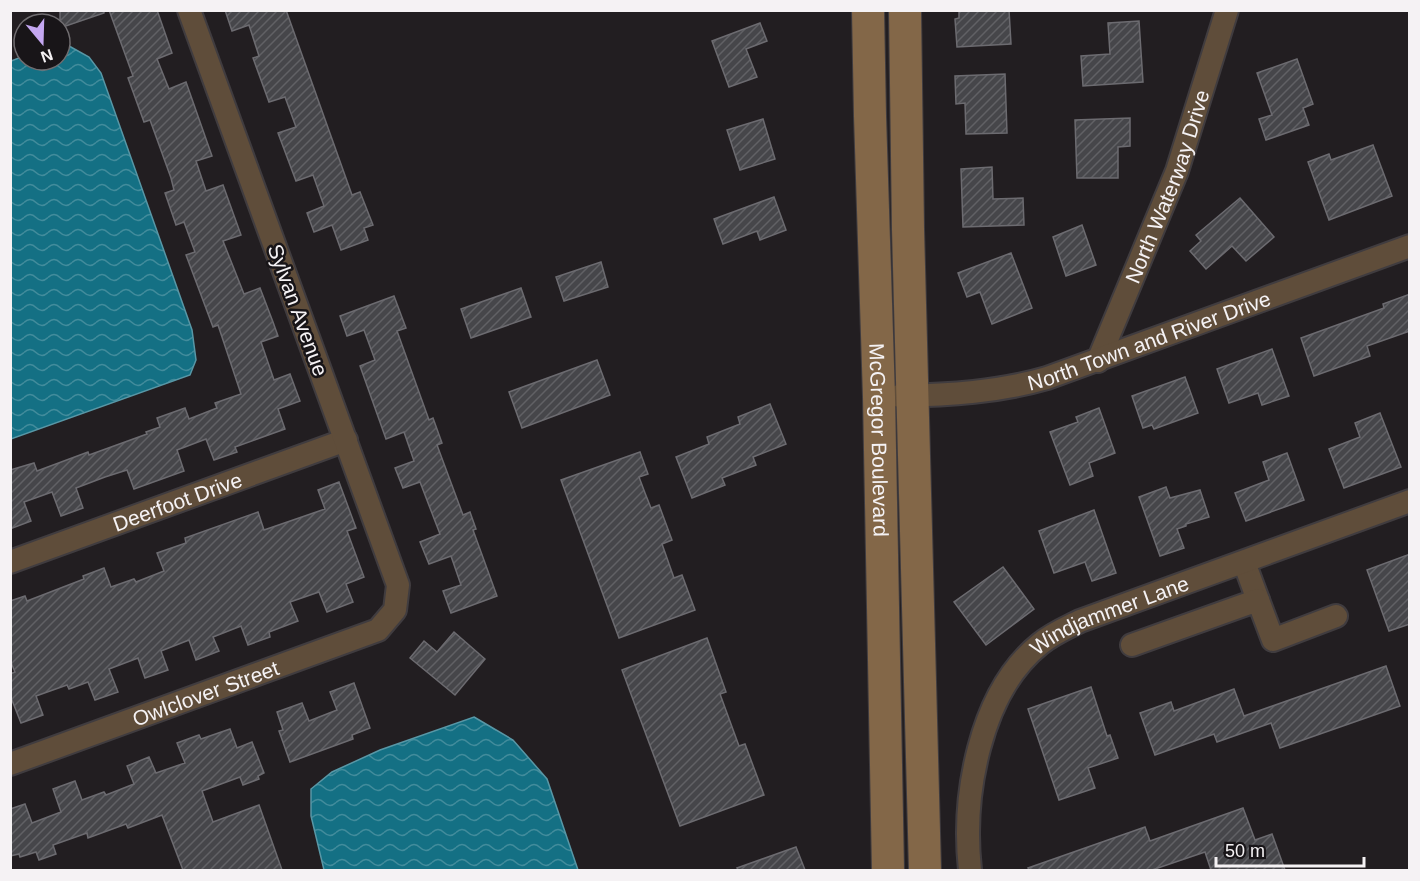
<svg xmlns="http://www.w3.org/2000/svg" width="1420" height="881" font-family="Arial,sans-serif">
	<defs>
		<pattern id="water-waves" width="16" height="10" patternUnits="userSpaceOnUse" patternTransform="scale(1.5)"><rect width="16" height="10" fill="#147084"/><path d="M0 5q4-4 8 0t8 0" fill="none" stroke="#428c9c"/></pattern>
		<pattern id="building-hatch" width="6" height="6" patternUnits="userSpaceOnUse" patternTransform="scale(1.5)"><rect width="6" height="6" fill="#46464a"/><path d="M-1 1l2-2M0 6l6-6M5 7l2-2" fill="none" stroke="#616165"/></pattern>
	</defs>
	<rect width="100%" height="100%" fill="#221e21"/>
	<g fill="url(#water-waves)" stroke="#5897a6" stroke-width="1.5">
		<polygon points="69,46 89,57 101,73 192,330 196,360 190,375 11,439 11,61 24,56 24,60 60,60 60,47"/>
		<polygon points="474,717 513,740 547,779 578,870 324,870 311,816 311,789 332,772 380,750"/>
	</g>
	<g fill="url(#building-hatch)" stroke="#6c6b70" stroke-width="1.5">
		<polygon points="60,10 104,10 104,13 60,28"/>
		<polygon points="109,10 157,10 172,53 157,59 169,89 186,82 212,156 196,161 206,191 223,185 241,235 223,241 244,294 260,288 273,322 278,336 261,342 274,380 290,374 300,401 278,409 285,429 235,447 237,452 214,460 206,439 177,450 184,471 134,489 127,470 105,477 76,488 83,508 61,516 52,492 24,502 31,521 10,529 10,470 34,463 37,471 88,452 89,455 147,434 146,432 160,427 157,418 185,408 189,419 217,408 215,403 241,394 218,325 213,327 186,255 195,252 184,222 176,225 165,193 174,190 171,178 150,120 144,122 128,78 133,76"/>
		<polygon points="225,10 286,10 352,195 360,192 373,225 364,228 368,240 341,250 332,225 314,232 307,213 324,206 313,175 296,181 278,133 296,127 285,97 269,102 253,58 259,56 249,25 232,31"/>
		<polygon points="959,10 1009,10 1011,44 957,47 955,19 959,18"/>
		<polygon points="1139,21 1143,82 1083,86 1081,56 1110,54 1108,23"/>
		<polygon points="760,23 767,41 746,49 757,77 729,87 712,41"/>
		<polygon points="1297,59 1313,104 1303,108 1309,125 1266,140 1259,119 1272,115 1257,73"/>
		<polygon points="1005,74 1007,133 966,134 965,103 956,104 955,76"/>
		<polygon points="1130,118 1130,146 1118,147 1118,178 1077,178 1075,120"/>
		<polygon points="763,119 775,159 740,170 727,130"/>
		<polygon points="1373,145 1392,196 1329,220 1308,162 1329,154 1331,160"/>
		<polygon points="992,167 993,199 1023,198 1024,225 963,227 961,169"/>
		<polygon points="774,197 786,230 760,240 757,231 723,244 714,219"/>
		<polygon points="1240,198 1274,237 1246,261 1232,246 1206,269 1190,251 1201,241 1196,235"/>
		<polygon points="1082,225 1096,265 1066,276 1053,237"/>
		<polygon points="1011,253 1032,308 992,324 980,292 967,297 958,273"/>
		<polygon points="601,262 608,287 564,301 556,277"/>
		<polygon points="521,288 531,317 471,338 461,309"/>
		<polygon points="1410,294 1410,331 1367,346 1370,356 1314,376 1301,338 1384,308 1383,304"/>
		<polygon points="394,296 406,328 397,331 429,420 433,418 442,443 437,445 463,515 470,512 476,529 473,530 497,596 451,613 443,591 461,585 451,556 429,564 420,542 440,534 420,482 403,488 395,468 414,461 404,432 386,439 360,366 375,360 364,330 347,336 340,316"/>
		<polygon points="1272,349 1289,396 1262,405 1258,393 1229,403 1217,369"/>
		<polygon points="597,360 610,395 522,428 509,392"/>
		<polygon points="1185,377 1198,413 1154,429 1152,425 1143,428 1132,396"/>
		<polygon points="770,404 786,444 753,457 756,465 722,478 725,485 692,498 676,457 709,444 707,437 740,424 738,417"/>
		<polygon points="1099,408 1115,453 1089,463 1093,476 1070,485 1050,432 1078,422 1076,417"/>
		<polygon points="1380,413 1401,467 1344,488 1329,449 1360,437 1355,423"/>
		<polygon points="640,452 648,474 639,477 645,493 651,508 659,505 672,540 662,544 674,578 682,575 695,610 619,638 561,480"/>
		<polygon points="1287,453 1304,500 1246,521 1235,493 1269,480 1263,462"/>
		<polygon points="339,482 356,528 347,531 364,577 346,584 353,602 327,612 319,592 290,602 298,621 269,632 270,637 248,645 241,626 213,637 219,651 196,660 189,640 161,651 168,670 145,678 138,658 109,669 118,692 95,700 88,682 69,689 67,685 36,696 43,715 21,723 10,695 10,674 15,672 10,660 10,601 25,596 27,601 84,579 83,576 104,568 111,587 134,579 136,582 164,571 157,553 186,543 185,538 258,512 264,530 325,509 318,490"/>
		<polygon points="1166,487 1170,498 1200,490 1209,517 1186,524 1186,526 1177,529 1184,548 1160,556 1139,497"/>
		<polygon points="1094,510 1116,573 1092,581 1085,562 1054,573 1039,531"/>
		<polygon points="1410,554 1410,624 1389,631 1367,570"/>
		<polygon points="1003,567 1034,609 986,645 954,602"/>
		<polygon points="454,632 485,659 455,695 410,658 424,641 437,652"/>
		<polygon points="707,638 726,692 720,694 739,746 745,744 764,795 680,826 622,670"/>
		<polygon points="1386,666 1400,706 1280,748 1271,723 1217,742 1214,734 1155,755 1140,713 1171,702 1174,711 1234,689 1244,716"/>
		<polygon points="354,683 370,728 352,735 353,739 290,762 279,731 283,730 277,712 302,703 309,721 337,710 330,692"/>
		<polygon points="1091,687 1107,736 1110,735 1118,758 1088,768 1095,788 1059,800 1028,709"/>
		<polygon points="230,729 237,748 252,742 264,773 258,776 259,779 243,785 240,777 202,791 213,822 259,805 282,870 183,870 162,815 128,828 126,824 88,838 87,833 53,845 56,854 39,860 36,852 20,857 19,854 10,856 10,809 25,804 32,823 61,812 53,789 75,781 82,800 104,792 106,795 134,784 127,766 149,757 156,773 185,763 177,743 199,735 201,739"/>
		<polygon points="1243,808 1255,840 1272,834 1285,870 1211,870 1205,852 1152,870 1029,870 1028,868 1145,827 1150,841"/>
		<polygon points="796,847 805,870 738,870 737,868"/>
	</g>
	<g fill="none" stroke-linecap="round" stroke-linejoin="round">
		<g stroke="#403c3f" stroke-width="26">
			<g id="street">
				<path id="s1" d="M1098,361L1177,171L1227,10"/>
				<path id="s2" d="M899,396C949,395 999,392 1047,378L1410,246"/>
				<path id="s3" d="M10,562L346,440"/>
				<polyline points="1244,562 1258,600"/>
				<polyline points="1132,645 1258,600 1273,640 1336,616"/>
				<path id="s4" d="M10,764L378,630L395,610L398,585L189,10"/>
				<path id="s5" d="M970,870C962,797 979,693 1040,644C1052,634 1066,628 1080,621L1410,501"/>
			</g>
		</g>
		<g stroke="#403c3f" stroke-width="34">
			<g id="secondary">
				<path id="s6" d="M868,10L870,116L879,397L888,870"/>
				<polyline points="905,10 908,229 925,870"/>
			</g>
		</g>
		<use href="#street" stroke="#5f4d3a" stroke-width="22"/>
		<use href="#secondary" stroke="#836748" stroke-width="32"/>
	</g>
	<g text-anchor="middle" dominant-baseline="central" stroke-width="5" stroke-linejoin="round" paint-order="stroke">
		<g font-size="21" fill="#f5f2f4" stroke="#181518">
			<text stroke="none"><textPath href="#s1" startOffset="188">North Waterway Drive</textPath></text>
			<text transform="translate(298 310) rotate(70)">Sylvan Avenue</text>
			<text stroke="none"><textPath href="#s2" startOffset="258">North Town and River Drive</textPath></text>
			<text stroke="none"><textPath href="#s6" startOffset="430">McGregor Boulevard</textPath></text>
			<text stroke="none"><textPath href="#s3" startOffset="178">Deerfoot Drive</textPath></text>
			<text stroke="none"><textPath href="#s5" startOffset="321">Windjammer Lane</textPath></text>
			<text stroke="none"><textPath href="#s4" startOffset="208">Owlclover Street</textPath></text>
		</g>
	</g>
	<rect width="1420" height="881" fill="none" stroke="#f5f2f4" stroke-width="24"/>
	<g transform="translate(42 42) rotate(161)"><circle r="28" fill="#181518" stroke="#706d70" stroke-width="1.5"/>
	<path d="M0-4.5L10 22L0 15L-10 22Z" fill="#c4a7f1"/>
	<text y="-9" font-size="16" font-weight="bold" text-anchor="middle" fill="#f5f2f4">N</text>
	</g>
	<path d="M1216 857v9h148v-9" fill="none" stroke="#f5f2f4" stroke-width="3"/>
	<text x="1225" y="857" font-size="18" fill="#f5f2f4" stroke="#181518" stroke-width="4.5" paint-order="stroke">50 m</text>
</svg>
